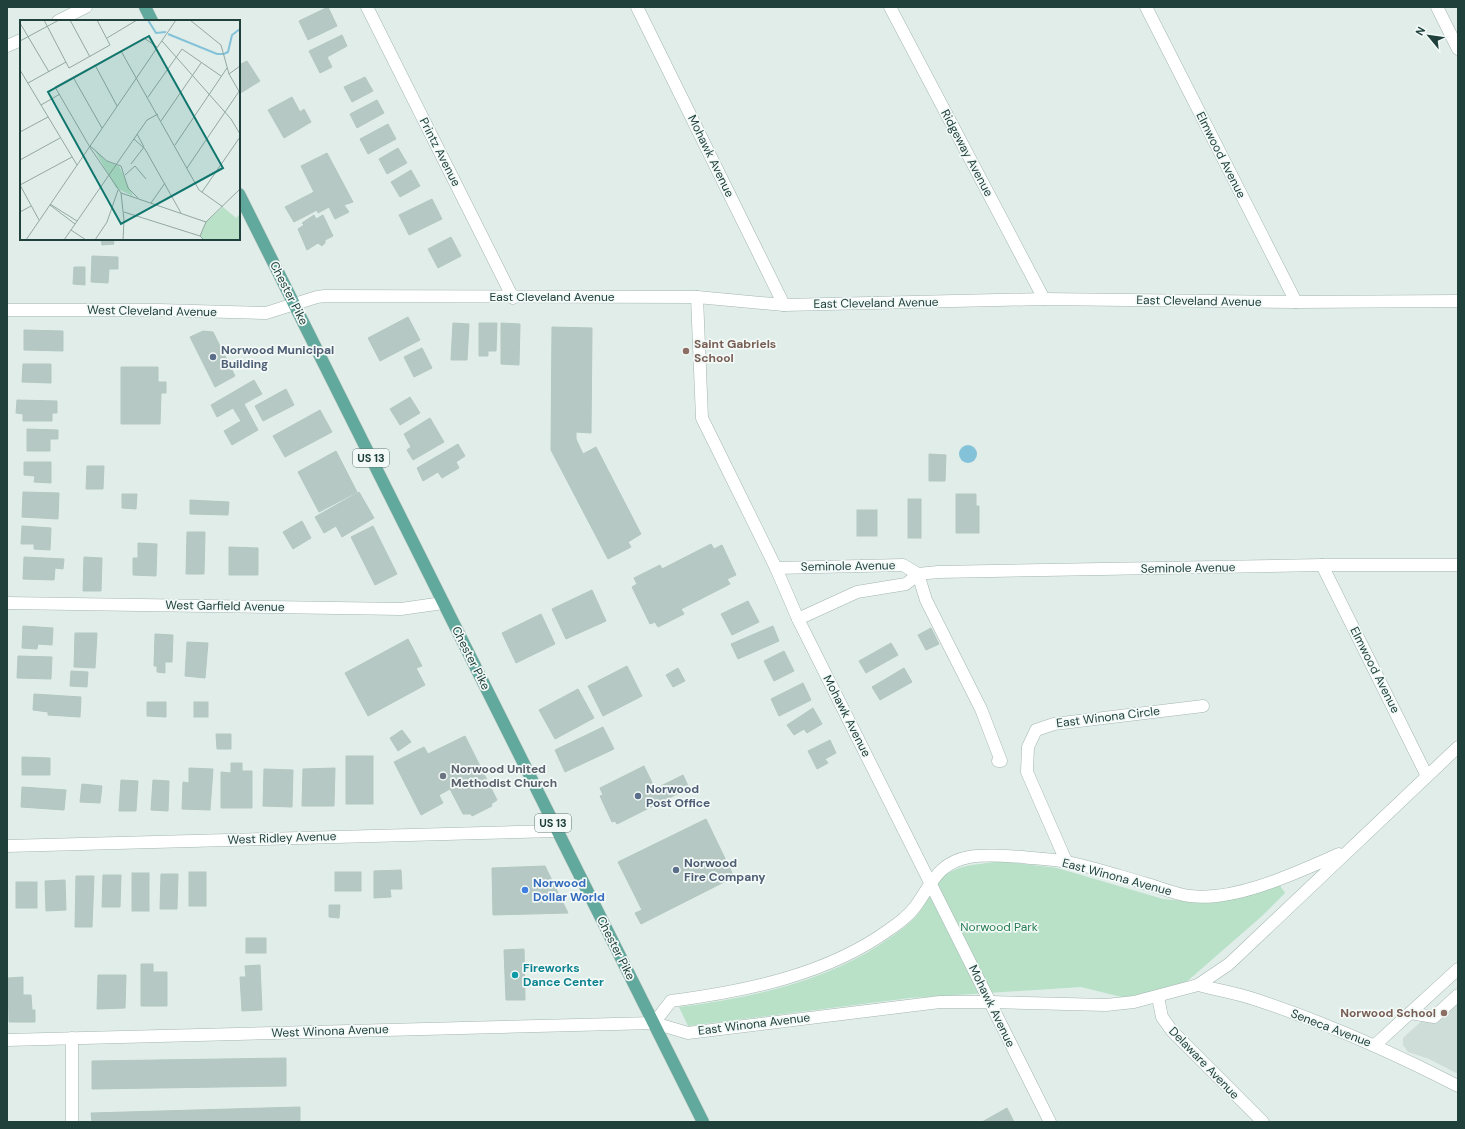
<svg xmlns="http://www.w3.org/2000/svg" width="1465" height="1129" font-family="'DM Sans',sans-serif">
	<rect width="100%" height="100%" fill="#e1ede9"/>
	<polygon fill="#cfddd8" points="1458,988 1458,1074 1429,1059 1408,1052 1403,1045 1403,1038"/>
	<path fill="#b8e1c7" d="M1000,861L1057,868L1163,899L1207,903L1277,881L1285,893L1262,916L1176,991L1138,1001L1081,987L910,998L688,1026L679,1007C748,998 822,983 881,944C894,935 908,926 919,913C929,900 936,878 952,871C965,864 985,864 1000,861Z"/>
	<circle fill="#83c2d8" cx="968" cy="454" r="9"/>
	<g fill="#b6c8c3" stroke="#b3c8c1">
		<polygon points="328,7 337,26 308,40 299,21"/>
		<polygon points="342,35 347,46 327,57 332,67 320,73 309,51"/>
		<polygon points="247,61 260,81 239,94 239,65"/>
		<polygon points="365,77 373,91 352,102 344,87"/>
		<polygon points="292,97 300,112 304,109 311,122 284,138 268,110"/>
		<polygon points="377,100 384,113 357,128 350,114"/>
		<polygon points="388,124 396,139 368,154 360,139"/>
		<polygon points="398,148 407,163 387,174 379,159"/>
		<polygon points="327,153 353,202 344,205 349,212 335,219 329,207 318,213 317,210 294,222 285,207 314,192 301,166"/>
		<polygon points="411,170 420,186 400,197 391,182"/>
		<polygon points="432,199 442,219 409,235 399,215"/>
		<polygon points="314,215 316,219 323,215 333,236 325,240 325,243 322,246 318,243 307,250 298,229 304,225 302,223"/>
		<polygon points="451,237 461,256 438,268 428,249"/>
		<polygon points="101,239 113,239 114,244 102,245"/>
		<polygon points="92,256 118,257 118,269 109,269 108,283 91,282"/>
		<polygon points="74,267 85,267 85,285 73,284"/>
		<polygon points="408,317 420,340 380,361 368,338"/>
		<polygon points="453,323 469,324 467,360 451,360"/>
		<polygon points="479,323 497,323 496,351 488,351 488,356 479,356"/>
		<polygon points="501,323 520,324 519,365 501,364"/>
		<polygon points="552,327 592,328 591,433 576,432 576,439 583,454 596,447 641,534 628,542 631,547 608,559 551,450"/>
		<polygon points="24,330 63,331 63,351 24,350"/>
		<polygon points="203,331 213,332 235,376 215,387 190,337"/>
		<polygon points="422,348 432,368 414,377 404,357"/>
		<polygon points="23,364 51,364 51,383 22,382"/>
		<polygon points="121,367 158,367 158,382 166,382 166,393 161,393 160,424 121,424"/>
		<polygon points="254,380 262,394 244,404 258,430 232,445 224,431 241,421 233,408 217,417 211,405"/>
		<polygon points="286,389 294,405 263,421 255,406"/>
		<polygon points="410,397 420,413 400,425 390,409"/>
		<polygon points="17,400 57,401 57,413 52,413 52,421 23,421 23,414 16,413"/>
		<polygon points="320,410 332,432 285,457 273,436"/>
		<polygon points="430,418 444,442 413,460 407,450 411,447 404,434"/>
		<polygon points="27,429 58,430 58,439 50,439 50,451 27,451"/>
		<polygon points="458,444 465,456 456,462 459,468 442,478 438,472 423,481 417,468"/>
		<polygon points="336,451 357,492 319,512 298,472"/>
		<polygon points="929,454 946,455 945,481 929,481"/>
		<polygon points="24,462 51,462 51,483 34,482 35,476 24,475"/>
		<polygon points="87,466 104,466 103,489 86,489"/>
		<polygon points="23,492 59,493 58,519 22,517"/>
		<polygon points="359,492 374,518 342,537 336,526 324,533 315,517"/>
		<polygon points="122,494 137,494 136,509 122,508"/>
		<polygon points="956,494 976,494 976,506 979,506 979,533 956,533"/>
		<rect x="908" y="499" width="13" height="39"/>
		<polygon points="190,500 229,502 228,515 190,514"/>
		<rect x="857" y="510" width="20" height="26"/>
		<polygon points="302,521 311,538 293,549 283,532"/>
		<polygon points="22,526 51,528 50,550 34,549 34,544 21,544"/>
		<polygon points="373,526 397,574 375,585 351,537"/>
		<polygon points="187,532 205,532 204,574 186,574"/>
		<polygon points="138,543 157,544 156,576 133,575 133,558 138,558"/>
		<polygon points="711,544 714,549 722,545 736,575 727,579 730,584 681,609 684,614 658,627 655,622 650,624 632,587 637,584 634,578 660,565 662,569"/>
		<polygon points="229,547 258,548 258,575 229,575"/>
		<polygon points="24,557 64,559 63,569 55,568 54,580 23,579"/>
		<polygon points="84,557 102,558 101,591 83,591"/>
		<polygon points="592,590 606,621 566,639 552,609"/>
		<polygon points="748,601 759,622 732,635 721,614"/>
		<polygon points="541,614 555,644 516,663 502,633"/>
		<polygon points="23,626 53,628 52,645 38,644 37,649 22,648"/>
		<polygon points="773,626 779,641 738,659 731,644"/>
		<polygon points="931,628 939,644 926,650 918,635"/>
		<polygon points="75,633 97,633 95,668 74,667"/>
		<polygon points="155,634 173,635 172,662 165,662 165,673 157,672 157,666 154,666"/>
		<polygon points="408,639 422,666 416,668 425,685 368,716 345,673"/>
		<polygon points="187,642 208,643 205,678 185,676"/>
		<polygon points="891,643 898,655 866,673 859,661"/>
		<polygon points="784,651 794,671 774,681 764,661"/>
		<polygon points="18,656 52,657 51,679 17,678"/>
		<polygon points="627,666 642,696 603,716 588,686"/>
		<polygon points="678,668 685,681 673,687 666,675"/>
		<polygon points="904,668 912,682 880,700 872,687"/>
		<polygon points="71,671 88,672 87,687 70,686"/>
		<polygon points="803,683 811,700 779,716 771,699"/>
		<polygon points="578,689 594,718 555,739 539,710"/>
		<polygon points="34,694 81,697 80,717 48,715 48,712 33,710"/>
		<polygon points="147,702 166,702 166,717 147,716"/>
		<rect x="194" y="702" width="14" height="15"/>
		<polygon points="813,708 822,724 807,733 804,729 794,735 787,725"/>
		<polygon points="603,727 614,749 565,772 555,750"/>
		<polygon points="402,730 411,742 398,751 390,738"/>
		<polygon points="216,734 231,734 231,749 217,749"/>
		<polygon points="465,736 497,800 491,804 492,806 472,816 471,814 463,814 450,789 439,795 443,803 421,815 394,762 424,747 428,754"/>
		<polygon points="830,740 836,753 825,759 828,763 817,769 808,751"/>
		<rect x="346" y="756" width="27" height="48"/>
		<polygon points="22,757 50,758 50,775 22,775"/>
		<polygon points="231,763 242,763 242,771 252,771 252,808 221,808 221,772 231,773"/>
		<polygon points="644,766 655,789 683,775 689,788 617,824 615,821 612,822 600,796 603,795 600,788"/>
		<polygon points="189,768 213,769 210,810 182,809 183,782 189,783"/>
		<polygon points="335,768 334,806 302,806 303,769"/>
		<polygon points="264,769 293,770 292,807 263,806"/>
		<polygon points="121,780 138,781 136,811 119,811"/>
		<polygon points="153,780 169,781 168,811 151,810"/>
		<polygon points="82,784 102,786 100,803 80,802"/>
		<polygon points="22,787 66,790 64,810 21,807"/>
		<polygon points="706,819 734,877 641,924 635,913 642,910 618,862"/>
		<polygon points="545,866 568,913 493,915 492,868"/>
		<polygon points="401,870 402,889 390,889 391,897 374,898 374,871"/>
		<rect x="189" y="872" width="17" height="34"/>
		<rect x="335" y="872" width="26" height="19"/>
		<rect x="132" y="873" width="17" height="38"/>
		<polygon points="161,874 178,874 177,909 160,909"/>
		<polygon points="103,875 121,875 120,907 102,907"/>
		<polygon points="76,876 94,876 92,927 75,927"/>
		<polygon points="65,880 66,910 46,911 45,881"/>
		<rect x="16" y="882" width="21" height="26"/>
		<polygon points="329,905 340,905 339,918 329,917"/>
		<rect x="246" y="938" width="20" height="15"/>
		<polygon points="524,949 525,1000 506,1000 504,950"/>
		<polygon points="141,964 153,964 153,972 167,972 167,1006 141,1006"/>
		<polygon points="260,965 262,1010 242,1011 240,977 246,977 245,966"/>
		<polygon points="98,975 126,975 125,1008 97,1009"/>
		<polygon points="23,977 23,995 31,995 32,1010 35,1010 35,1022 9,1022 8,978"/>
		<polygon points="286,1058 286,1086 92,1089 92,1061"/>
		<polygon points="300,1107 300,1122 92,1122 91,1113"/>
		<polygon points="1007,1108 1014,1122 982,1122"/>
	</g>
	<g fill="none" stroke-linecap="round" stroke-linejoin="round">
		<g stroke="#a3b6b1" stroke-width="13">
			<g id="street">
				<polyline points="367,7 513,298"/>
				<polyline points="637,7 784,305"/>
				<polyline points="890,7 1044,299"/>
				<polyline points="1146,7 1296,302"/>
				<polyline points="1437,7 1458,49"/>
				<polyline points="58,21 86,7"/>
				<polyline points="7,46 21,40"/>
				<polyline points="697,297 702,418 776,568 798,619 1050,1122"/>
				<polyline points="7,310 159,310 266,313 317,297 325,296 697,297 784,305 1044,299 1296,302 1458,301"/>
				<polyline points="1322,565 1427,776"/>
				<polyline points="776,568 903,565 918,574 926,600 981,709 1001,761 998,761"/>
				<polyline points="7,603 401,609 443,603"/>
				<polyline points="798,619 857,592 906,584 918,574 938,572 1322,565 1458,565"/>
				<polyline points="7,846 557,831"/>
				<polyline points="1066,861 1027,772 1028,747 1036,730 1054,724 1203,706"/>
				<path d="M1198,985C1217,990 1236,993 1254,999C1324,1022 1392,1052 1458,1086"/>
				<polyline points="1158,997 1162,1017 1172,1031 1263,1122"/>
				<polyline points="1410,1013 1434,1017 1458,995"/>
				<path d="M654,1023L671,1001C746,991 827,975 890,929C899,923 908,916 915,907C932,884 937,863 969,857C987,854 1005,856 1023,857C1037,859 1053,859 1067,862C1093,867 1119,876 1144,883C1159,887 1174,894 1190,896C1235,902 1298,872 1339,854"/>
				<polyline points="7,1040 654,1023 688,1033 940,1002 990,1002 1106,1005 1134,1002 1198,985 1229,964 1458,747"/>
				<polyline points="1375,1045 1458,969"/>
				<polyline points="72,1122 72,1038"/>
			</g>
		</g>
		<g stroke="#c0cac8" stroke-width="13">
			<g id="primary">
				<polyline points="145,7 152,21"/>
				<polyline points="239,194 703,1122"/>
			</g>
		</g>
		<use href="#street" stroke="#fff" stroke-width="12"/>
		<use href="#primary" stroke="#61a89d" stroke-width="12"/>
	</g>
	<g fill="#8d6e63" stroke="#f2f9f7" stroke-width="1.5">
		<circle cx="686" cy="351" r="4"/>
		<circle cx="1444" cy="1013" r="4"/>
	</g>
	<g fill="#5c6f8a" stroke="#f2f9f7" stroke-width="1.5">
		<circle cx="213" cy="357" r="4"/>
		<circle cx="638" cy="796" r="4"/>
		<circle cx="676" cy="870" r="4"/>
	</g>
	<circle fill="#6b7280" stroke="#f2f9f7" stroke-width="1.5" cx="443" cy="776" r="4"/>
	<circle fill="#3f7fe0" stroke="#f2f9f7" stroke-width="1.5" cx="525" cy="890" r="4"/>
	<circle fill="#0f9aa8" stroke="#f2f9f7" stroke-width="1.5" cx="515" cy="975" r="4"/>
	<g text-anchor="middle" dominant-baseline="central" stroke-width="3.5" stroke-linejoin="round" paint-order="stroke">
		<g fill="#f2f9f7" stroke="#5e7873" stroke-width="1">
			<rect x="353" y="449" width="36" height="18" rx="3"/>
			<rect x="535" y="814" width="36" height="18" rx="3"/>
		</g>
		<g font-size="11" font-weight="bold" fill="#1f403b">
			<text x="371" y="458">US 13</text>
			<text x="553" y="823">US 13</text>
		</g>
		<g font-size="12" fill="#1f403b" stroke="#f2f9f7">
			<text transform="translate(440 152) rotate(63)">Printz Avenue</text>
			<text transform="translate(967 153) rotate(62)">Ridgeway Avenue</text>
			<text transform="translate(1221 155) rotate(63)">Elmwood Avenue</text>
			<text transform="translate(711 156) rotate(64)">Mohawk Avenue</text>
			<text transform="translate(289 293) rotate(63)">Chester Pike</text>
			<text x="552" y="297">East Cleveland Avenue</text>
			<text transform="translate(1199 301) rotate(1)">East Cleveland Avenue</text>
			<text transform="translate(876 303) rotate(-1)">East Cleveland Avenue</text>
			<text transform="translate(152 311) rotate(1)">West Cleveland Avenue</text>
			<text transform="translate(848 566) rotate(-1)">Seminole Avenue</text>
			<text transform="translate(1188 568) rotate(-1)">Seminole Avenue</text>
			<text transform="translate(225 606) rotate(1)">West Garfield Avenue</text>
			<text transform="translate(471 658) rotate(63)">Chester Pike</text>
			<text transform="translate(1375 670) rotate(63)">Elmwood Avenue</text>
			<text transform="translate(847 716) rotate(63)">Mohawk Avenue</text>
			<text transform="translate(1108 717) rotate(-7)">East Winona Circle</text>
			<text transform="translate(282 838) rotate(-2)">West Ridley Avenue</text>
			<text transform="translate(1117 877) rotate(15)">East Winona Avenue</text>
			<text transform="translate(616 948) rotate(63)">Chester Pike</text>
			<text transform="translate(992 1006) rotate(64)">Mohawk Avenue</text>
			<text transform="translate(754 1024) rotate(-7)">East Winona Avenue</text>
			<text transform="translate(1331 1028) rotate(21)">Seneca Avenue</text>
			<text transform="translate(330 1031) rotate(-2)">West Winona Avenue</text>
			<text transform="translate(1204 1063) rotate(46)">Delaware Avenue</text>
		</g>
		<g font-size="12" font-weight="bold" fill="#785e54" stroke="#f2f9f7" text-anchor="start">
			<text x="694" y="344">Saint Gabriels<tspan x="694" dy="14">School</tspan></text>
			<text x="1436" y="1013" text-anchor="end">Norwood School</text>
		</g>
		<g font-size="12" font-weight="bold" fill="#4e5e75" stroke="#f2f9f7" text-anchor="start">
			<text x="221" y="350">Norwood Municipal<tspan x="221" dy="14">Building</tspan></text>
			<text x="646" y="789">Norwood<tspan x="646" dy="14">Post Office</tspan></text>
			<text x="684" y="863">Norwood<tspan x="684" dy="14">Fire Company</tspan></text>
		</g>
		<g font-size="12" font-weight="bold" fill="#5b616d" stroke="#f2f9f7" text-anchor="start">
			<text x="451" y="769">Norwood United<tspan x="451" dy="14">Methodist Church</tspan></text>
		</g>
		<g font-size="12" font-weight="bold" fill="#366cbe" stroke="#f2f9f7" text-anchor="start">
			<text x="533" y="883">Norwood<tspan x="533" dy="14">Dollar World</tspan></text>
		</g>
		<g font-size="12" fill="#257b50" stroke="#f2f9f7">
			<text x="999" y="927">Norwood Park</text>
		</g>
		<g font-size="12" font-weight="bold" fill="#0d838f" stroke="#f2f9f7" text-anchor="start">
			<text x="523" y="968">Fireworks<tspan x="523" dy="14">Dance Center</tspan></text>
		</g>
	</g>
	<g transform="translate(20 20)">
		<rect width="220" height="220" fill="#e1ede9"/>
		<path d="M73,127L86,141L99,146L113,176L96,168ZM203,187L216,198L220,194V220H184L180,216L186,202Z" fill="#b8e1c7"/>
		<path fill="none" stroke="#83c2d8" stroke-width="2" d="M128,0L136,13L146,12M148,14L197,34H204L208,32L212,15L220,9"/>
		<path fill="none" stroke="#93a8a3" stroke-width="1" d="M24,0L49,48L90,25L77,0M50,0L70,37M170,0L201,25L209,54L220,73M0,3L29,52M87,18L117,0M0,21L39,0M142,21L211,99L220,114M137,27L124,18L35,67L71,129L101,173L186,202M101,31L179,170L203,187M75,45L97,86M0,50L57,145M209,54L220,46M53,57L82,108M8,63L46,42M128,77L162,29L201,56M21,85L40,74M141,101L181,43M0,112L28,97M117,114L124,127M114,119L125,129L161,193M155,125L207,48M70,126L87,141L101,146L108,168L118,178M0,140L40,118M111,144L124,127M167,148L220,70M105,155L115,146L126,159M0,165L52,137M0,165L19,200M182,172L220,117M101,173L104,200L103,220M131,183L145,163M30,184L57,201M30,185L55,204M0,192L11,186M104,192L180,216M51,210L66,220M6,220L156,0M44,220L127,100L138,94M75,220L87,202L98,170M184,220L180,216L186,202L220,169"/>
		<path fill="#0f766e" fill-opacity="0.15" stroke="#0f766e" stroke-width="2" d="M129,16L203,148L101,204L28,72Z"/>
		<rect width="220" height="220" fill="none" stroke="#1f403b" stroke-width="2"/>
	</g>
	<rect width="1465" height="1129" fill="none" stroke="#1f403b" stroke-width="16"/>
	<g transform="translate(1429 36) rotate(299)" stroke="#f2f9f7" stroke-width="3" paint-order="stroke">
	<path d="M0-3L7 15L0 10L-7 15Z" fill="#1f403b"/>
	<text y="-6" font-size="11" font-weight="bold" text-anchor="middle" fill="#1f403b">N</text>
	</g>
</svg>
